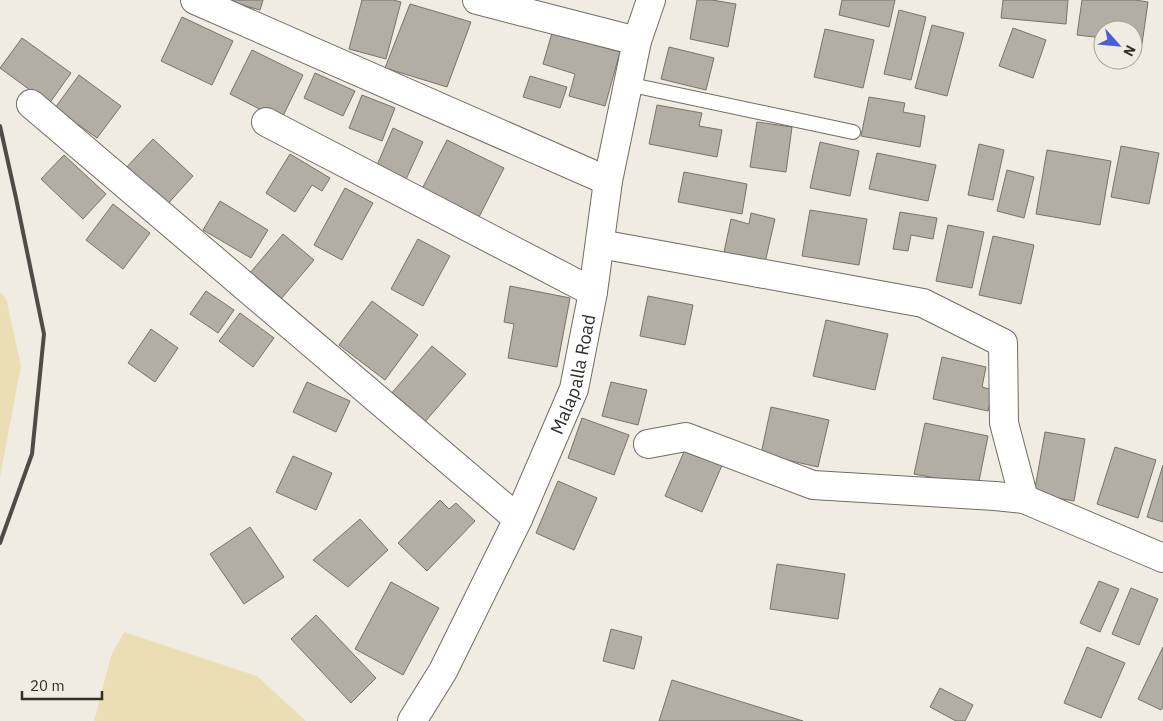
<svg xmlns="http://www.w3.org/2000/svg" width="1163" height="721" font-family="'IBM Plex Sans',sans-serif">
	<rect width="100%" height="100%" fill="#f0ece1"/>
	<g fill="#ecdeb4">
		<polygon points="0,292 6,298 21,366 0,477"/>
		<polygon points="124,632 257,676 306,721 94,721 111,656"/>
	</g>
	<g fill="#b2aea3" stroke="#767369">
		<polygon points="224,0 263,0 260,10"/>
		<polygon points="362,0 393,0 401,2 386,59 349,49"/>
		<polygon points="697,0 712,0 736,4 728,47 690,39"/>
		<polygon points="842,0 895,0 889,27 839,15"/>
		<polygon points="1003,0 1068,0 1066,24 1001,18"/>
		<polygon points="1082,0 1135,0 1148,2 1142,44 1133,42 1133,30 1103,30 1103,38 1077,35"/>
		<polygon points="410,4 471,22 447,87 385,68"/>
		<polygon points="899,10 926,17 911,80 884,74"/>
		<polygon points="182,17 233,41 212,85 161,61"/>
		<polygon points="932,25 964,33 947,96 915,88"/>
		<polygon points="1013,28 1046,40 1033,78 999,66"/>
		<polygon points="825,29 874,40 863,88 814,77"/>
		<polygon points="552,33 620,52 605,106 569,96 575,74 543,64"/>
		<polygon points="22,38 71,73 49,104 0,68"/>
		<polygon points="669,47 714,58 706,90 661,79"/>
		<polygon points="252,50 303,75 281,120 230,94"/>
		<polygon points="315,73 355,91 343,116 304,98"/>
		<polygon points="79,75 121,106 97,138 55,108"/>
		<polygon points="530,76 567,87 560,108 523,97"/>
		<polygon points="362,95 395,108 382,141 349,128"/>
		<polygon points="869,97 905,103 903,112 925,116 920,147 861,136"/>
		<polygon points="657,105 702,113 699,126 722,130 717,157 649,144"/>
		<polygon points="757,122 792,127 786,172 750,167"/>
		<polygon points="393,128 423,142 403,186 374,172"/>
		<polygon points="153,139 193,176 164,208 123,171"/>
		<polygon points="447,140 504,168 479,217 422,189"/>
		<polygon points="820,142 859,151 850,196 810,188"/>
		<polygon points="979,144 1004,150 993,200 968,195"/>
		<polygon points="1121,146 1159,153 1149,204 1111,197"/>
		<polygon points="1047,150 1111,161 1100,225 1036,214"/>
		<polygon points="877,153 936,165 928,201 869,189"/>
		<polygon points="290,154 330,178 322,191 312,185 295,212 266,193"/>
		<polygon points="64,155 106,194 83,219 41,179"/>
		<polygon points="1007,170 1034,177 1024,218 997,211"/>
		<polygon points="684,172 747,184 742,214 678,202"/>
		<polygon points="345,188 373,203 342,260 314,245"/>
		<polygon points="220,201 268,230 251,258 203,230"/>
		<polygon points="113,204 150,233 123,269 86,240"/>
		<polygon points="810,210 867,219 859,265 802,256"/>
		<polygon points="900,212 937,218 933,239 911,235 908,251 893,249"/>
		<polygon points="751,213 775,219 764,267 723,257 731,219 749,224"/>
		<polygon points="948,225 984,232 972,288 936,281"/>
		<polygon points="283,234 314,260 281,299 250,273"/>
		<polygon points="993,236 1034,245 1021,304 979,295"/>
		<polygon points="418,239 450,256 423,306 391,289"/>
		<polygon points="510,286 570,298 557,367 508,358 514,324 504,322"/>
		<polygon points="206,291 234,310 218,333 190,314"/>
		<polygon points="648,296 693,305 685,345 640,336"/>
		<polygon points="372,301 418,335 385,380 339,345"/>
		<polygon points="240,313 274,338 253,367 219,341"/>
		<polygon points="826,320 888,334 875,390 813,376"/>
		<polygon points="151,329 178,348 155,382 128,363"/>
		<polygon points="432,346 466,374 424,423 391,394"/>
		<polygon points="942,357 986,367 982,387 993,390 988,411 933,399"/>
		<polygon points="307,382 350,401 336,432 293,412"/>
		<polygon points="611,382 647,390 638,425 602,416"/>
		<polygon points="771,407 829,420 818,467 761,454"/>
		<polygon points="582,418 629,435 614,475 568,458"/>
		<polygon points="925,423 988,436 978,486 914,474"/>
		<polygon points="1045,432 1085,439 1074,501 1034,494"/>
		<polygon points="686,447 723,463 702,512 665,496"/>
		<polygon points="1115,447 1156,460 1138,518 1097,504"/>
		<polygon points="293,456 332,473 316,510 276,492"/>
		<polygon points="1163,465 1163,522 1147,517"/>
		<polygon points="558,481 597,498 574,550 536,533"/>
		<polygon points="440,500 449,509 456,503 475,521 427,571 398,543"/>
		<polygon points="360,519 388,550 348,587 313,560"/>
		<polygon points="250,527 284,577 244,604 210,554"/>
		<polygon points="777,564 845,574 838,619 770,609"/>
		<polygon points="1099,581 1119,589 1100,632 1080,623"/>
		<polygon points="391,582 439,608 403,675 355,649"/>
		<polygon points="1131,588 1158,599 1139,645 1112,634"/>
		<polygon points="316,615 376,678 351,703 291,639"/>
		<polygon points="611,629 642,637 634,669 603,661"/>
		<polygon points="1087,647 1125,663 1101,718 1064,703"/>
		<polygon points="1163,647 1163,707 1161,710 1138,699"/>
		<polygon points="672,680 803,721 659,721"/>
		<polygon points="940,688 973,705 965,721 956,721 930,707"/>
	</g>
	<g fill="none" stroke-linecap="round" stroke-linejoin="round">
		<g stroke="#706d63" stroke-width="16">
			<polyline id="service" points="627,84 853,132"/>
		</g>
		<g stroke="#706d63" stroke-width="30">
			<g id="minor">
				<polyline points="195,0 608,181"/>
				<polyline points="477,0 637,41"/>
				<polyline points="31,104 518,519"/>
				<polyline points="266,122 593,292"/>
				<polyline points="600,244 923,303 1003,343 1004,423 1024,499 1163,558"/>
				<polyline points="648,444 686,437 813,485 995,496 1024,499"/>
			</g>
		</g>
		<g stroke="#706d63" stroke-width="30">
			<g id="tertiary">
				<path id="s1" d="M412,721L443,671L518,519L574,389L593,292L608,181L637,41L651,0"/>
			</g>
		</g>
		<use href="#service" stroke="#fff" stroke-width="14"/>
		<use href="#minor" stroke="#fff" stroke-width="28"/>
		<use href="#tertiary" stroke="#fff" stroke-width="28"/>
		<polyline stroke="#4e4c47" stroke-width="4" points="0,126 16,198 44,334 32,454 0,543"/>
	</g>
	<g text-anchor="middle" dominant-baseline="central" stroke-width="5" stroke-linejoin="round" paint-order="stroke">
		<g font-size="18" fill="#302e2a" stroke="#f0ece1">
			<text stroke="none"><textPath href="#s1" startOffset="384">Malapalla Road</textPath></text>
		</g>
	</g>
	<g transform="translate(1118 45) rotate(117)"><circle r="24" fill="#f0ece1" stroke="#a3a098"/>
	<path d="M0-4L9 19L0 12L-9 19Z" fill="#4b5fd4"/>
	<text y="-8" font-size="14" font-weight="bold" text-anchor="middle" fill="#302e2a">N</text>
	</g>
	<path d="M22 691v8h80v-8" fill="none" stroke="#302e2a" stroke-width="2.5"/>
	<text x="30" y="691" font-size="15" fill="#302e2a" stroke="#f0ece1" stroke-width="4" paint-order="stroke">20 m</text>
</svg>
